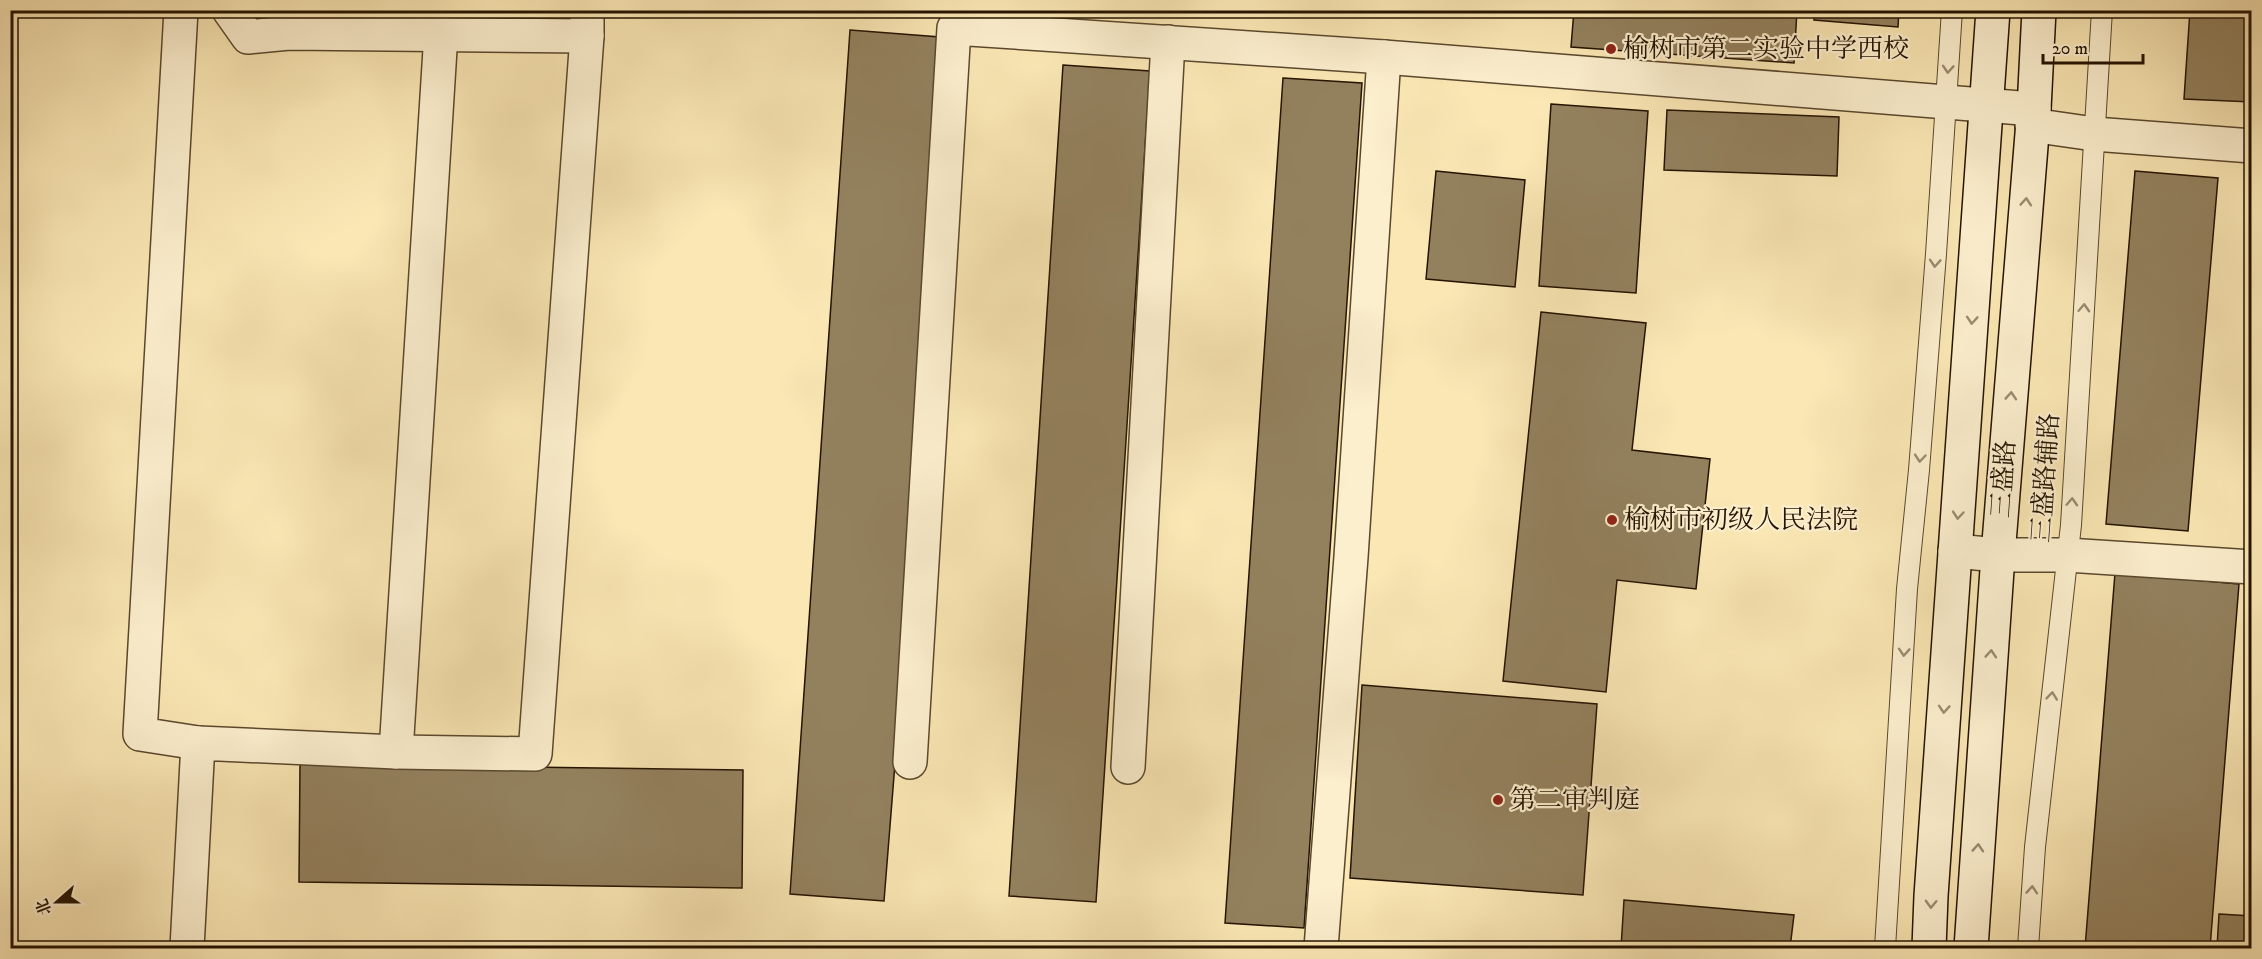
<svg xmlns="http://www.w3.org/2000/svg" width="2262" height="959" font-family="'IM FELL DW Pica','Noto Serif SC',serif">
	<rect width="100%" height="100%" fill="#fae7b4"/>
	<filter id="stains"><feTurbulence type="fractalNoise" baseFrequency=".00333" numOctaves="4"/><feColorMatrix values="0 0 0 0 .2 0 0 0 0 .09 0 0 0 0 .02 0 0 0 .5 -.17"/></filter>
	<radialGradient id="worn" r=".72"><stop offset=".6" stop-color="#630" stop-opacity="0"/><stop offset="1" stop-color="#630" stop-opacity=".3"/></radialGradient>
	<g fill="#93815e" stroke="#241300" stroke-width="1.5">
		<polygon points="1574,10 1797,10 1794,63 1571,47"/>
		<polygon points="1815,10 1899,10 1898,27 1814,20"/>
		<polygon points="2190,10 2252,10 2252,102 2184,99"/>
		<polygon points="850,30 953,38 884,901 790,894"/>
		<polygon points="1063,65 1150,71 1096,902 1009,896"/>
		<polygon points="1283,78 1362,83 1304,928 1225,923"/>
		<polygon points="1551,104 1648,111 1636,293 1539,286"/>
		<polygon points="1667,110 1839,117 1837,176 1664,170"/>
		<polygon points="1436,171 1525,180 1515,287 1426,279"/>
		<polygon points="2135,171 2218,178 2188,531 2106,524"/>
		<polygon points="1541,312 1646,323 1632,450 1710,459 1696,589 1617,580 1606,692 1503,681"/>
		<polygon points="2115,573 2239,584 2210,948 2085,948"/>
		<polygon points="1362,685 1597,704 1583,895 1350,878"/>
		<polygon points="300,764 743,770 742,888 299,882"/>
		<polygon points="1624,900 1794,915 1790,948 1621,948"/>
		<polygon points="2219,914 2252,916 2252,948 2217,948"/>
	</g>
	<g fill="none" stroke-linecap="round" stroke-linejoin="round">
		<g stroke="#5a482d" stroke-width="22">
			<g id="service">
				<polyline points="1885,948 1907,589 1919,470 1936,254 1952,10"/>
				<polyline points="2028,948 2035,847 2071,525 2102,10"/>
			</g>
		</g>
		<g stroke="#5a482d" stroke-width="36">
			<g id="minor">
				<polyline points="181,10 140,734 198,743"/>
				<polyline points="229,10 248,37 289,33 587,36"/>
				<polyline points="2032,125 2094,134 2252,146"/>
				<polyline points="1955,551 1998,555 2067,555 2252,567"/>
				<polyline points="396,752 441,33"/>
				<polyline points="910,762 954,28 1384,57 2034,109"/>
				<polyline points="1128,767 1168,42"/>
				<polyline points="187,948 198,743 396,752 535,754 587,36 587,10"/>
				<polyline points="1321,948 1351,557 1384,57"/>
			</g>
		</g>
		<g stroke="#241300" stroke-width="36">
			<g id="secondary">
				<polyline points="1929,948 1931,896 1993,10"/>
				<polyline points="1971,948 1998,555 2034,109 2039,10"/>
			</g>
		</g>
		<use href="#service" stroke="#fcefce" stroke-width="20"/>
		<use href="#minor" stroke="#fcefce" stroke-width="33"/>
		<use href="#secondary" stroke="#fcefce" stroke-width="33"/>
	</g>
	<defs><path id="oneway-chevron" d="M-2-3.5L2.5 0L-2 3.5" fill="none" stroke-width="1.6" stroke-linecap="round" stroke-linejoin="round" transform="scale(1.5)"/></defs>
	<g stroke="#9b8c71">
		<use href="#oneway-chevron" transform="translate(1948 69) rotate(94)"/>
		<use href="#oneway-chevron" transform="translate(2026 202) rotate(-86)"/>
		<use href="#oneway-chevron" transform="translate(1935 263) rotate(94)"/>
		<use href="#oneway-chevron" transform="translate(2084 308) rotate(-87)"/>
		<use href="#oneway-chevron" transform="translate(1972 320) rotate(94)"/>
		<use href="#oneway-chevron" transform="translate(2011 396) rotate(-86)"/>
		<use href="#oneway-chevron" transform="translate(1920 458) rotate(95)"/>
		<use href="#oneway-chevron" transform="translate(2072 502) rotate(-87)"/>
		<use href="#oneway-chevron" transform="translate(1958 515) rotate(95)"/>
		<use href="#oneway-chevron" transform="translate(1904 652) rotate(94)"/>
		<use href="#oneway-chevron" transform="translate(1991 654) rotate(-86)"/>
		<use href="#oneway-chevron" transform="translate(2052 696) rotate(-84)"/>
		<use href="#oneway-chevron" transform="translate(1944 709) rotate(94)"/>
		<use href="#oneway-chevron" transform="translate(1978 848) rotate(-86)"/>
		<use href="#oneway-chevron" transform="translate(2032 890) rotate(-86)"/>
		<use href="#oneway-chevron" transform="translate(1931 904) rotate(92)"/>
	</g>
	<g fill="#8f2418" stroke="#fcefce" stroke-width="2">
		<circle cx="1611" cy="49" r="6"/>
		<circle cx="1612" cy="520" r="6"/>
		<circle cx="1498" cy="800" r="6"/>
	</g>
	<g text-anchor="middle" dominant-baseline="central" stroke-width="4.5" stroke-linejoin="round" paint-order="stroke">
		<g font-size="26" fill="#241300" stroke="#fcefce" text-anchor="start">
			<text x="1623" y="49">榆树市第二实验中学西校</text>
			<text x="1624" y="520">榆树市初级人民法院</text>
			<text x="1510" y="800">第二审判庭</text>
		</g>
		<g font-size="26" fill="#241300" stroke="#fcefce">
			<text transform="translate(2046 478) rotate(-86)">三盛路辅路</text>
			<text transform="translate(2004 479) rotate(-86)">三盛路</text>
		</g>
	</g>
	<rect width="2262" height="959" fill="none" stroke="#fae7b4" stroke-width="36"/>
	<rect x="12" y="12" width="2238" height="935" fill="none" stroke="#241300" stroke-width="3"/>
	<rect x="18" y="18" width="2226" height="923" fill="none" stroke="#241300" stroke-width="1.5"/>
	<g transform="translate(57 902) rotate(249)" stroke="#fcefce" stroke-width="4.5" paint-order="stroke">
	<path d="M0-4.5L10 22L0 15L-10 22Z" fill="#241300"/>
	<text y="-9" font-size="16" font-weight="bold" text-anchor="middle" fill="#241300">北</text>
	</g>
	<path d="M2043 54v9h100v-9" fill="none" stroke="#241300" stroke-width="3"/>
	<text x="2052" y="54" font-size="18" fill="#241300" stroke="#fcefce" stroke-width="4.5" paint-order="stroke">20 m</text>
	<rect width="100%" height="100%" filter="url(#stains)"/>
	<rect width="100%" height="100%" fill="url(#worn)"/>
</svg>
